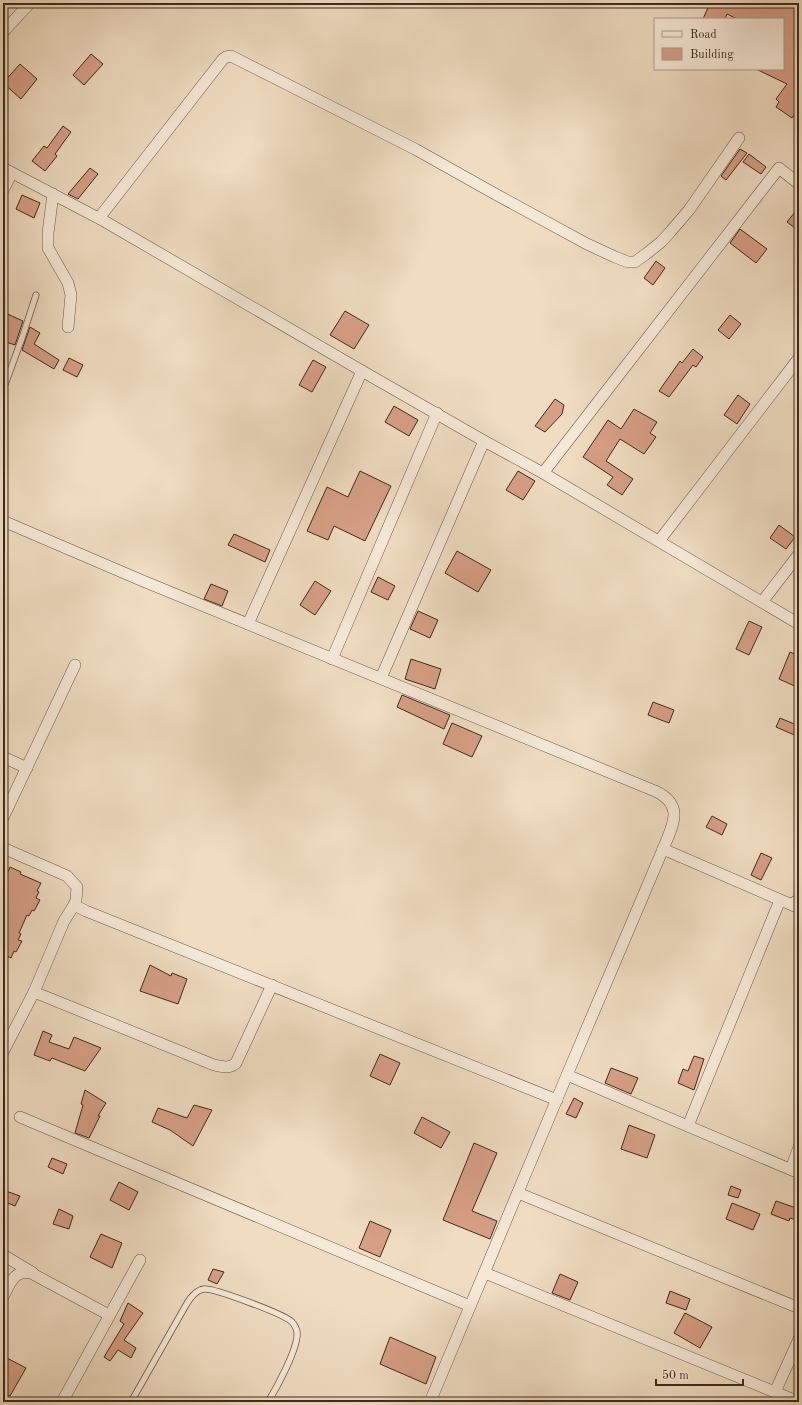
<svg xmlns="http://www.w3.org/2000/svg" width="802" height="1405" font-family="'Old Standard TT',serif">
	<rect width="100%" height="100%" fill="#efdcc1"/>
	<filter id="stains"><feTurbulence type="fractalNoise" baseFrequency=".005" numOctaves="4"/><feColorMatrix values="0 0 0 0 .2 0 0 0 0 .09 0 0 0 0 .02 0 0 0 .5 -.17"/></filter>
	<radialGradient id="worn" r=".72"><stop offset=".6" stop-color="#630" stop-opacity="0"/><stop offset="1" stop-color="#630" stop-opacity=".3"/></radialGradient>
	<g fill="#d79f86" stroke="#3e2b1c">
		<polygon points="710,3 799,3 799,108 792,118 776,107 779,102 776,99 787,84 756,69 783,69 783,19 737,19 727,14 725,19 703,19"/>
		<polygon points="91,54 103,64 84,85 73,75"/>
		<polygon points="20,64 37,79 21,99 3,83"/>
		<polygon points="63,126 71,132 55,154 57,156 45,171 32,161 44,146 47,148"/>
		<polygon points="740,149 747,153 726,180 721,176"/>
		<polygon points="749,154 766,167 761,174 743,162"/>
		<polygon points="90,168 98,174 78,199 68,194"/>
		<polygon points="22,195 40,203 34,218 16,209"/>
		<polygon points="799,207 799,231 787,222"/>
		<polygon points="740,229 767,249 756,263 730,243"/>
		<polygon points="656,261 665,268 653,285 644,278"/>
		<polygon points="345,311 369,325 354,349 330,335"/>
		<polygon points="3,312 23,321 15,345 3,341"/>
		<polygon points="730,315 741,324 729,339 718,330"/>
		<polygon points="30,327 40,333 34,344 59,360 54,369 22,350"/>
		<polygon points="693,349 703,357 696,367 693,365 669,397 659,391 680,361 682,363"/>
		<polygon points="69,358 83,365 77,377 63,370"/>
		<polygon points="313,360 326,367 312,392 299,385"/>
		<polygon points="738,395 750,404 737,424 724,415"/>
		<polygon points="555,399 564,405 562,414 545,432 535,426"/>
		<polygon points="394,406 418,420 409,436 385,422"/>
		<polygon points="634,409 657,422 650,433 656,437 644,454 620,439 606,461 633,479 622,495 607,485 613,477 583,457 608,420 621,429"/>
		<polygon points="360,471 391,486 365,541 334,526 328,540 307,531 327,487 348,497"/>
		<polygon points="518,471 535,481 523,500 506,490"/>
		<polygon points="779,525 795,537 786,549 770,538"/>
		<polygon points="234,534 270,550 265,562 228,545"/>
		<polygon points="457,551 491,570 478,592 445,573"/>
		<polygon points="378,577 395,586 388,600 371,592"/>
		<polygon points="315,581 331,591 315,615 300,605"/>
		<polygon points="211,584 228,591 222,606 204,599"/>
		<polygon points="418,611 438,620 430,638 410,629"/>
		<polygon points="749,621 762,627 749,655 736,649"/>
		<polygon points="790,652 799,656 799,688 779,679"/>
		<polygon points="411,659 441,669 435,689 405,679"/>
		<polygon points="402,695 450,715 444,729 397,707"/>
		<polygon points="653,702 674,710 669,723 648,715"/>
		<polygon points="780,718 799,726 799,737 776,727"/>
		<polygon points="452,723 482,736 472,757 443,744"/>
		<polygon points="712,816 727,824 722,835 706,827"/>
		<polygon points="761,853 772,858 761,880 751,875"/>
		<polygon points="10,867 21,872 20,874 41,883 37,891 39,892 36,898 40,900 34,911 32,910 29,916 27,915 19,933 21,934 18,940 22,941 16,952 14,951 11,958 3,954 3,875 6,876"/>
		<polygon points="150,965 171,976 172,973 187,979 178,1004 140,991"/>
		<polygon points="43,1031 52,1035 49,1042 69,1049 74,1037 101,1048 85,1071 52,1058 50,1061 34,1055"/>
		<polygon points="380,1054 400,1063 390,1085 370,1076"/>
		<polygon points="694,1056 704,1059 694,1090 678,1083 683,1069 688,1071"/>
		<polygon points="611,1068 638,1078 631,1094 605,1083"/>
		<polygon points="85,1090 106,1103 98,1116 100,1116 89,1138 75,1133 83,1105 81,1104"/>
		<polygon points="574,1098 583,1103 576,1118 566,1114"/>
		<polygon points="194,1105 212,1110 193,1146 170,1130 152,1122 158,1108 187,1118"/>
		<polygon points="422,1117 450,1132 441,1148 414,1133"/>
		<polygon points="629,1125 655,1135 647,1158 621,1149"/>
		<polygon points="474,1143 497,1153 472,1211 497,1221 490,1239 443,1220"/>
		<polygon points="52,1158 67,1164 63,1174 48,1167"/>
		<polygon points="119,1182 138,1192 129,1210 110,1200"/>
		<polygon points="731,1186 741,1190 738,1198 728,1195"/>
		<polygon points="3,1190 20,1196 15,1206 3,1201"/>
		<polygon points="776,1201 799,1209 799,1221 790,1218 789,1221 771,1214"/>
		<polygon points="732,1203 760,1214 753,1230 726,1219"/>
		<polygon points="59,1209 73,1216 69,1229 53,1224"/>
		<polygon points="370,1221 391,1230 380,1257 359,1248"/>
		<polygon points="101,1234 122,1243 112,1268 90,1257"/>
		<polygon points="213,1269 224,1272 217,1284 208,1280"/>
		<polygon points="560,1274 578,1282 570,1300 552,1293"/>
		<polygon points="670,1291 690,1299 686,1310 666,1303"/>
		<polygon points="128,1303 143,1313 124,1340 136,1348 131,1358 118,1350 110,1361 104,1357 124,1324 120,1321"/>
		<polygon points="685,1313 712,1327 700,1348 674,1333"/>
		<polygon points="390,1337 436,1357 426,1384 380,1364"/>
		<polygon points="3,1356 26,1368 10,1396 3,1392"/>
	</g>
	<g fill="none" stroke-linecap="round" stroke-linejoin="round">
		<g stroke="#6a5745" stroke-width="7">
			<g id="lane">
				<polyline points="3,390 22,338 36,295"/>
				<polyline points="789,903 799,896"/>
				<path d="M131,1402L186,1305C190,1298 196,1290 204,1289C214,1288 284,1314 292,1322C294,1324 297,1329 297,1332C299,1347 276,1389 268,1402"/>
			</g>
		</g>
		<g stroke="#6a5745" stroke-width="12">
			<g id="street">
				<polyline points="3,32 30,3"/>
				<polyline points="3,168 104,221 362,371 484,441 543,473 799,624"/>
				<polyline points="3,190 12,173"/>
				<polyline points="53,194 48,233 48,248 68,283 71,295 68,327"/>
				<polyline points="99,218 223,59 226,57 231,56 415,149 497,195 587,244 615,257 628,262 635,262 646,254 661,242 671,231 689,210 739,138"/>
				<polyline points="543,473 779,168 799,184"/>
				<path d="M3,521L143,581L655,791C685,805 673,825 663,849L567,1075L430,1402"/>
				<polyline points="659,541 799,358"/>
				<polyline points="762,602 799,554"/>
				<polyline points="248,624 362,371"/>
				<polyline points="332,659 437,413"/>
				<polyline points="381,678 484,441"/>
				<polyline points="3,757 27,768"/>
				<polyline points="3,818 75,665"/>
				<polyline points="3,848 67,876 77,887 76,900 74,905"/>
				<polyline points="663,849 799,908"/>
				<path d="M34,992L214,1065C223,1067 229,1069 236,1063L272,985"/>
				<polyline points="3,1052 34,992 64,921 74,905 86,911 557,1100"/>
				<polyline points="567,1075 799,1173"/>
				<polyline points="20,1117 470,1306"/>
				<polyline points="688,1126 780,900"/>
				<polyline points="791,1169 799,1147"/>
				<polyline points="518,1193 799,1308"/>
				<polyline points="3,1255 33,1273"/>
				<polyline points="485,1273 799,1402"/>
				<path d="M3,1297C10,1283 14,1270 31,1273L109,1315"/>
				<polyline points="775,1392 799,1339"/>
				<polyline points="62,1402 140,1260"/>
			</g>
		</g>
		<use href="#lane" stroke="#f5e8d7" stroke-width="5.5"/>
		<use href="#street" stroke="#f5e8d7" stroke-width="11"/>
	</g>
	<rect width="802" height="1405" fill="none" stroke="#efdcc1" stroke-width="16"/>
	<rect x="4" y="4" width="794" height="1397" fill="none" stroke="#3e2b1c" stroke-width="2"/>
	<rect x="8" y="8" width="786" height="1389" fill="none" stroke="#3e2b1c"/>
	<rect x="654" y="18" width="130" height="52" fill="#f5e8d7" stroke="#ac9c8c"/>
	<rect x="662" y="31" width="20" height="6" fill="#f5e8d7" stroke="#ac9c8c"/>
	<text x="690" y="38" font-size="12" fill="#3e2b1c">Road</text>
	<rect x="662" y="48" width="20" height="12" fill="#d79f86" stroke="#ac9c8c"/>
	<text x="690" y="58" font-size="12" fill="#3e2b1c">Building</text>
	<path d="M656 1379v6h87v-6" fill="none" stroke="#3e2b1c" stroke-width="2"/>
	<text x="662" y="1379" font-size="12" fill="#3e2b1c" stroke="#f5e8d7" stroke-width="3" paint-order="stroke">50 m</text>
	<rect width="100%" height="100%" filter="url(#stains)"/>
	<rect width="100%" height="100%" fill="url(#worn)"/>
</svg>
